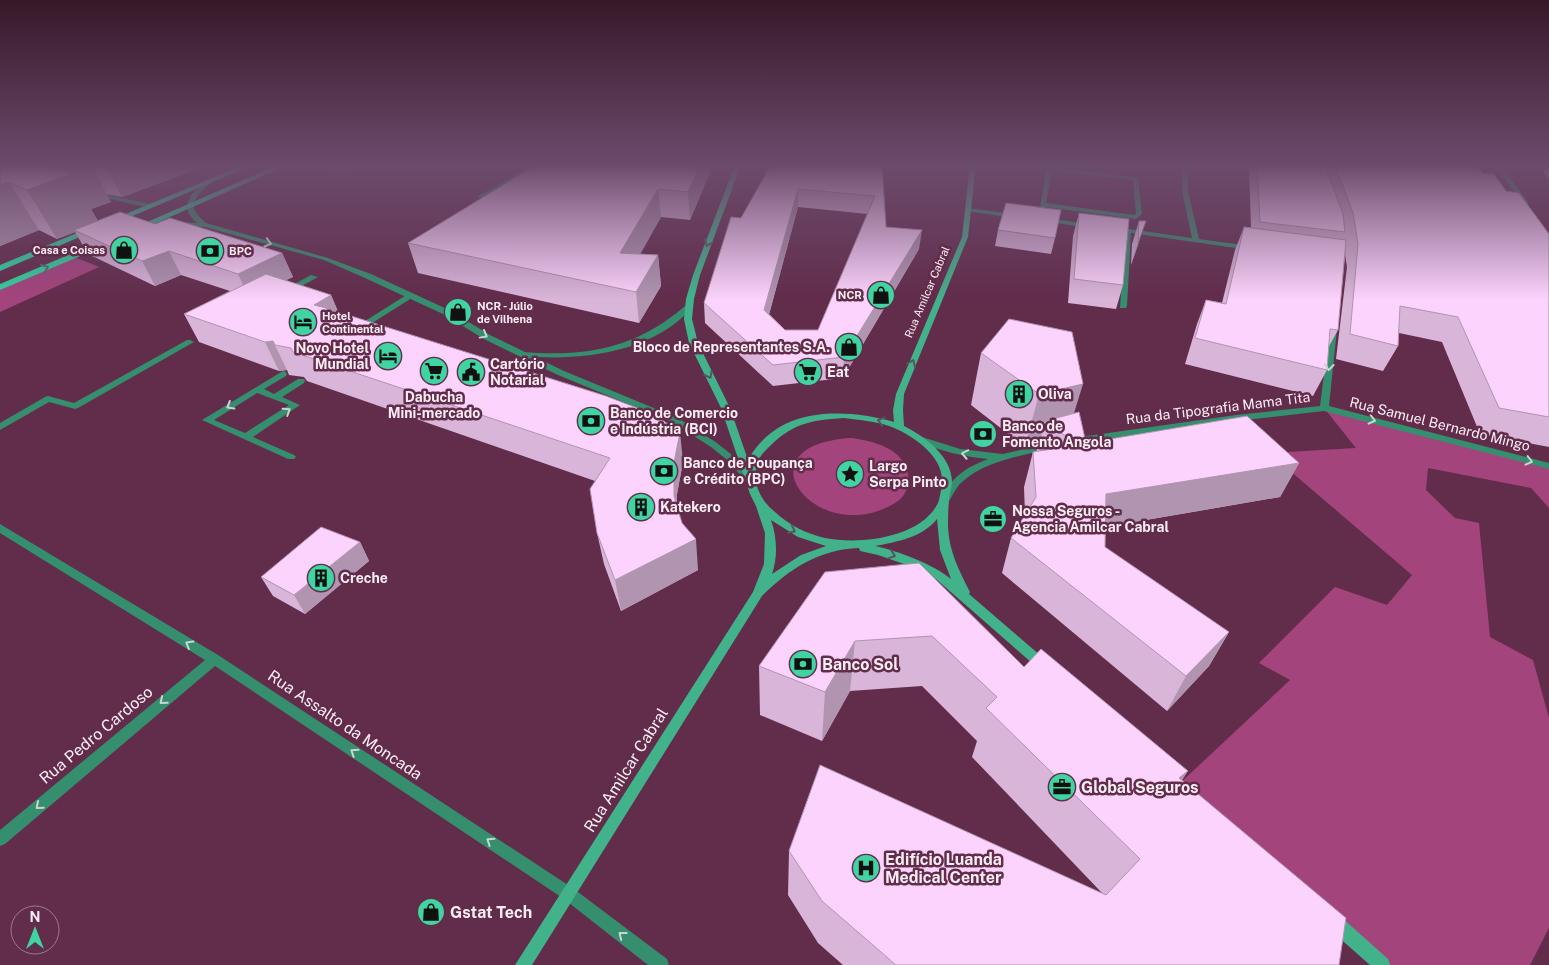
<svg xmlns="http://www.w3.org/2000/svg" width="1549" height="965" font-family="'Public Sans',sans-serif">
	<rect width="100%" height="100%" fill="#622c4b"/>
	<polygon fill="#703357" points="0,165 249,165 150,206 22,179"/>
	<g fill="#a4447d">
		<polygon points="72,256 99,267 0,312 0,287"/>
		<polygon points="1324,408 1549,466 1549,508 1531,488 1428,468 1426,490 1455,518 1479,523 1490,637 1533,660 1549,718 1549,928 1530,965 1382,965 1178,785 1290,680 1259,663 1335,587 1387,605 1412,575 1269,453 1356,448"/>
		<path d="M851,438C872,441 900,447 907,470C911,482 907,496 895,503C817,550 735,445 851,438Z"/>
	</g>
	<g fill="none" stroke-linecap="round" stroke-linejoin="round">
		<g fill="#358e6e" fill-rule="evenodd">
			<path d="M306,165C317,165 328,170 338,169C352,168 365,165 379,165L336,173Z"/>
			<polygon points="532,165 539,165 482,198 477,197"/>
			<polygon points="1182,165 1188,165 1188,191 1199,239 1250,246 1253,248 1250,250 1131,233 1127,306 1126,308 1120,308 1125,232 1112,229 1115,227 1192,238 1182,191"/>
			<path d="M1056,167L1138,178L1142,214L1136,219L1045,207L1043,219L1038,220L1046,171ZM1056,171L1133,180L1136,214L1134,215L1046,203L1052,172Z"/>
			<polygon points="968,208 1014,214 1017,216 1014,218 966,211 966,209"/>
			<polygon points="1046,218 1089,224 1092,226 1089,228 1044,221 1043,220"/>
			<polygon points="311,275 318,277 289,293 286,293 282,291"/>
			<polygon points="408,294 411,294 415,296 361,330 358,330 354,328"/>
			<path d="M685,306H691L692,308C650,354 580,361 522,356L518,354L522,352C586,357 635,349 685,306Z"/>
			<polygon points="187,340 190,340 194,342 78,408 75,409 49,402 0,430 0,423 45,397 48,396 74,403"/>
			<path d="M283,371L286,372L287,374L286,376L264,389L274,394L298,379H304L305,381L304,383L282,397L300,405L253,437L294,455L296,457L294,459H288L202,420ZM257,393L289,405L245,433L214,420Z"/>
		</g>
		<g fill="#358e6e" fill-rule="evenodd">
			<polygon points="1494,165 1500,165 1528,202 1528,204 1524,204"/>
			<path d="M206,181L211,182C195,199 184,205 206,223L328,258L371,274L449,310L490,335L564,371L678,418L717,443L737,459L756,482L751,485L747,484L731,463L711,447L672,422L558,375L484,339L443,314L365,278L324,260L205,227L177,225V223L179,222L197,223C178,207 190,194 206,181Z"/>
			<polygon points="95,192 150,204 153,206 150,208 93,195 93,193"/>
			<polygon points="1330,327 1336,327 1337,329 1329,406 1549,463 1549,469 1324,411 1236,421 1073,444 1068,441 1073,438 1236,415 1320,406"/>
			<path d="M922,437L960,449L1003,454L1049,443L1054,446L1052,448C1022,456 986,460 962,482C956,487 953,495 949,501L945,502L940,499C953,477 964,468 988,459C964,457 941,451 919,442L917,440Z"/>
			<polygon points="0,524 218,655 574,889 667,959 669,965 648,965 564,899 215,666 5,844 0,846 0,830 205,660 0,533"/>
		</g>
		<g fill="#42b28b" fill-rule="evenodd">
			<path d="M735,165H741L700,275L694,299L692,319L698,343L730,408L748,460C778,406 843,408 894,422L893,410L896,394L962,237L970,165H976L968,237L904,394L903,410L904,426C924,436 952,456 952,482C952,488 949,494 949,501C948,509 948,518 948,527C949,551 959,571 970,592L969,594L1048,662L1050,666L1048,670L1044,671L1040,670L936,579L904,564L878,555L860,551L859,548C820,549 789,569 762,596L532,965H515L753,592L764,564L765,533L756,506L750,494L721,408L689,343L684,319L686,299L693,275ZM844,418C859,420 874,421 889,426C911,434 945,456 942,484C941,490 940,498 938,503C921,538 859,545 825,538C807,534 789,525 775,512C764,503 756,491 756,477C756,465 758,458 766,450C791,424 809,420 844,418ZM937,519L940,550L951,579C933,564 898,551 875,546C897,542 923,537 937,519ZM771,520L798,537L826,546L801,555L772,574C778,557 777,537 771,520Z"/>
			<polygon points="1334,914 1340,916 1388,959 1390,965 1370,965 1328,928 1326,922 1328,916"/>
		</g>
		<g fill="#30d19e" fill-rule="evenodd">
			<polygon points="243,165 253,165 116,223 109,221"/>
			<polygon points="278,165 288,165 138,231 131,229"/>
			<polygon points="89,228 96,230 0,271 0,265"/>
			<polygon points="101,241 105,244 104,246 0,290 0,284"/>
		</g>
	</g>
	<g fill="#d9b5d9" fill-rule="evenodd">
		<polygon points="0,165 208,165 122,197 106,194 111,202 91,209 98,221 155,224 282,253 293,277 285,280 331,295 338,312 683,462 677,494 677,508 682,523 698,570 621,611 604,564 597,533 595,481 307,381 304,377 289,375 287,370 279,371 199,342 184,314 230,291 181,275 155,286 88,254 75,232 57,239 39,230 0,246"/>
		<polygon points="713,165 690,220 661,217 640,254 658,255 661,286 639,323 418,273 408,243"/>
		<path d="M771,165H882L886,227L919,249L843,378L773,386L705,323L704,303L741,218ZM798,207L868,214L818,330H785L769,314Z"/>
		<polygon points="1221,165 1477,165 1482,173 1506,191 1549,234 1549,447 1480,434 1442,342 1399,333 1398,346 1383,371 1336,359 1347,267 1345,254 1338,330 1328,348 1327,370 1313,396 1185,364 1197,324 1206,300 1222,303 1235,250 1244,227 1251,227 1249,169"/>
		<polygon points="1548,165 1549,165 1549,179 1543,172"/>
		<polygon points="1079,213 1123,285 1116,309 1068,303 1073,236"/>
		<polygon points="1139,221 1138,245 1131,265 1132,244"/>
		<polygon points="998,230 1055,238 1051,254 995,246"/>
		<polygon points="981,353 1074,413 1086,443 1299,463 1280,497 1105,527 1105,547 1229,632 1209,666 1167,711 1002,573 1011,538 1025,515 1024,487 1033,452 1036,452 1039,444 1025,447 971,405"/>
		<polygon points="360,542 369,561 305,614 273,596 261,577"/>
		<polygon points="825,572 1024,667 1182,780 1339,965 843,965 818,943 788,895 789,851 1102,893 972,757 977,741 922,686 850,691 822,741 760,715 759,666"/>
	</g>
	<g fill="#b094b0">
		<polygon points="54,165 91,165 111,202 91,209 98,222 74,230 75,232 57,239 27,190 49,167"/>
		<polygon points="105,165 208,165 122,197"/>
		<polygon points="700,165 713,165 690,220 688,192"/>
		<polygon points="9,182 39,230 0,246 0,185"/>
		<polygon points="658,189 661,217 624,283 620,253"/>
		<polygon points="798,189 798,207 765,330 764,310"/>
		<polygon points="1146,221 1138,245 1131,265 1138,242"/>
		<polygon points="922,230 919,249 843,378 844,357"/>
		<polygon points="169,251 181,275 155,286 142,261"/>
		<polygon points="282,253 293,277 249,298 238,274"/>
		<polygon points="658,255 661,286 639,323 636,292"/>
		<polygon points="331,295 343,323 314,305"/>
		<polygon points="273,341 287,370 279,371 265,342"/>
		<polygon points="1083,384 1067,436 1045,421 1039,444 1025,447 1039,394"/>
		<polygon points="680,432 683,462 677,494 677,527 674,496 674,463"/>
		<polygon points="1299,463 1280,497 1093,529 1106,494"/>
		<polygon points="696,539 698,570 621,611 615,580"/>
		<polygon points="360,542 369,561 305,614 294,595"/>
		<polygon points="1229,632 1209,666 1167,711 1186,676"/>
		<polygon points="855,641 850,691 822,741 825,692"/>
		<polygon points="1188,771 1158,818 1179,778"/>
	</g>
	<g fill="#fcd3fc" stroke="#b094b0" fill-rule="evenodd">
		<polygon points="0,165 54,165 49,167 71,174 27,190 9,182 0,185"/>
		<polygon points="536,165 700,165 688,192 658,189 620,253 658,255 636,292 408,243"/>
		<path d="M771,165H882L886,227L922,230L844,357L773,365L704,303L731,217L741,218ZM798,189L875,196L818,330H785L764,310Z"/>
		<polygon points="1257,165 1325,165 1343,214 1345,232 1260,222"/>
		<polygon points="1335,165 1477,165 1482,173 1494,174 1506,191 1519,193 1549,234 1549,417 1499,408 1458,317 1400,306 1398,346 1350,334 1358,244 1353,213"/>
		<polygon points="1006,203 1061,210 1055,238 998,230"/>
		<polygon points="120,212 155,224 170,218 282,253 238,274 169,251 142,261 74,230"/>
		<polygon points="1079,213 1129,219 1123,285 1074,279"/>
		<polygon points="1139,221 1146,221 1138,242"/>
		<polygon points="1244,227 1346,240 1338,330 1330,329 1327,370 1195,338 1206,300 1226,304"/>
		<polygon points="266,274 331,295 314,305 326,308 328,312 337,312 346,316 351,316 606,396 653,414 680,432 674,463 674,496 682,523 696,539 615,580 597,533 590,489 610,458 293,352 291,348 275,345 273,341 265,342 184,314"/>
		<polygon points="1009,319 1072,332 1083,384 1039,394 981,353"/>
		<polygon points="1079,412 1086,443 1247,416 1299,463 1106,494 1105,547 1229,632 1186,676 1011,538 1036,497 1033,452 1078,445 1045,421"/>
		<polygon points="321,527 360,542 294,595 261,577"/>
		<polygon points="919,563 1024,667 1041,649 1188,771 1179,778 1346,918 1339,965 896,965 822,901 789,851 820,765 1106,895 1140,859 986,708 997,697 932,636 855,641 825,692 759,666 825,572"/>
	</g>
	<defs><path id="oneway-chevron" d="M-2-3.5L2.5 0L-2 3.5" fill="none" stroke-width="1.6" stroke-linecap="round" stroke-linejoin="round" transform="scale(1.25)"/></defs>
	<g stroke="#cad5d2">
		<use href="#oneway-chevron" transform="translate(268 243) rotate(16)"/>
		<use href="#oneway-chevron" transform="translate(484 335) rotate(29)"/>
		<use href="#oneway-chevron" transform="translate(1329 367) rotate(96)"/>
		<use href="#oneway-chevron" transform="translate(230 406) rotate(149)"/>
		<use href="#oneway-chevron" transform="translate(287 411) rotate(-33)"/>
		<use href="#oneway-chevron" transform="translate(1372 420) rotate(14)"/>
		<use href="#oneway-chevron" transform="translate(965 454) rotate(-169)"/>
		<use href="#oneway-chevron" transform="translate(1529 461) rotate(14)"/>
		<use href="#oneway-chevron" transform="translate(189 644) rotate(-149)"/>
		<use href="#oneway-chevron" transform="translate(163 701) rotate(140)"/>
		<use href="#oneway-chevron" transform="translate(354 752) rotate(-146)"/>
		<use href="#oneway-chevron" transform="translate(39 806) rotate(140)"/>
		<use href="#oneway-chevron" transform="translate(490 841) rotate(-146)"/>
		<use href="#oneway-chevron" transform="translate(622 935) rotate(-142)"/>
	</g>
	<g stroke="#58545e">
		<use href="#oneway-chevron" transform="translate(708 243) rotate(111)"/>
		<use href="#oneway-chevron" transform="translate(912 363) rotate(-67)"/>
		<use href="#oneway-chevron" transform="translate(709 375) rotate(63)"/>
		<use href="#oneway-chevron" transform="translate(881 421) rotate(-163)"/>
		<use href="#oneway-chevron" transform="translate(792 530) rotate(27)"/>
		<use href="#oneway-chevron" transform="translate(892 555) rotate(19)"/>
	</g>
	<use stroke="#4e6e6c" href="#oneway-chevron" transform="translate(45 268) rotate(-23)"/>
	<linearGradient id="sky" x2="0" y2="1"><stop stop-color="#361829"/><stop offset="0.55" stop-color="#6b4b6c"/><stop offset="1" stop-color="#6b4b6c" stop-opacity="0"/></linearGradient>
	<rect width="1549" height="300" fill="url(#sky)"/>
	<defs>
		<g id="shop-disc" transform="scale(1.4375)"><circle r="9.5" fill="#3fd4a2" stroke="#622c4b"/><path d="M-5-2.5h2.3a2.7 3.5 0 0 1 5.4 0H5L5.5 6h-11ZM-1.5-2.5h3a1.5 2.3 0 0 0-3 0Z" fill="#111"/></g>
		<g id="bank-disc" transform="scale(1.4375)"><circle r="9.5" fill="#3fd4a2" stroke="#622c4b"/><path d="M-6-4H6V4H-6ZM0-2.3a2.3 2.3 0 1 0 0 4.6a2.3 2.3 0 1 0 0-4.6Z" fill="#111"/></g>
		<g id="hotel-disc" transform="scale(1.4375)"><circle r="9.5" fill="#3fd4a2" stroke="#622c4b"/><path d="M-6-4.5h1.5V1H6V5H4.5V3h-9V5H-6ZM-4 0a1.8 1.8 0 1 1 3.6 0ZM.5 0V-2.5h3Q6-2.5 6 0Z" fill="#111"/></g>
		<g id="supermarket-disc" transform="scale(1.4375)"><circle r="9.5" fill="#3fd4a2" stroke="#622c4b"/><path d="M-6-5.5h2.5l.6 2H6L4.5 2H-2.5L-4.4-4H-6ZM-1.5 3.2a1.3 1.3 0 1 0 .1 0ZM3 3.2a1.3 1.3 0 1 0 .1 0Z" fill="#111"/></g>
		<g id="civic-disc" transform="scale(1.4375)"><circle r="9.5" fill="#3fd4a2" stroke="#622c4b"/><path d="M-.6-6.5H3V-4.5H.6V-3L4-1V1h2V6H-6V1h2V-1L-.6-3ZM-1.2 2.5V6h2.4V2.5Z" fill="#111"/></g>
		<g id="building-disc" transform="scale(1.4375)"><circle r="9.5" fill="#3fd4a2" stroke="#622c4b"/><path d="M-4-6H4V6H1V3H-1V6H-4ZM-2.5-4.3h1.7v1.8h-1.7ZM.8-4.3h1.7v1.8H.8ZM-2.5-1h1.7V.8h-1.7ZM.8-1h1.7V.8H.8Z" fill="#111"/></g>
		<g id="sight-disc" transform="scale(1.4375)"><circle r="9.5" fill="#3fd4a2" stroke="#622c4b"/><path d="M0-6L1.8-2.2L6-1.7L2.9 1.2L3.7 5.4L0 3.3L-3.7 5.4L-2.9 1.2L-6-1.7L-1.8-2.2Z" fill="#111"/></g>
		<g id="office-disc" transform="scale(1.4375)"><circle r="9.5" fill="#3fd4a2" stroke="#622c4b"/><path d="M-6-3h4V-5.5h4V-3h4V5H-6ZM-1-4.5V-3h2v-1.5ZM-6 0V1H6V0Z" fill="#111"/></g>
		<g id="hospital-disc" transform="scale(1.4375)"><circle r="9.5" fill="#3fd4a2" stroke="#622c4b"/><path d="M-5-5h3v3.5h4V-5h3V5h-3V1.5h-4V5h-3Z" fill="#111"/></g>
	</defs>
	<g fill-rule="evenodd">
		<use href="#shop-disc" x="124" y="250"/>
		<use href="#bank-disc" x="210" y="251"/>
		<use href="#shop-disc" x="881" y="295"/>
		<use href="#shop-disc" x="458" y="312"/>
		<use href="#hotel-disc" x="303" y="322"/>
		<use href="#shop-disc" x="849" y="347"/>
		<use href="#hotel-disc" x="388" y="356"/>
		<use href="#supermarket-disc" x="434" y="371"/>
		<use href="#civic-disc" x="471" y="372"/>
		<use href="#supermarket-disc" x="808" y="372"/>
		<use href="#building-disc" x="1019" y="394"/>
		<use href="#bank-disc" x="591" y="421"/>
		<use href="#bank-disc" x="983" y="434"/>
		<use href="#bank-disc" x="664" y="471"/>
		<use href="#sight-disc" x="850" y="474"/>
		<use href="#building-disc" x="641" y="507"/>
		<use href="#office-disc" x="993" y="519"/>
		<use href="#building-disc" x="321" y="578"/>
		<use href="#bank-disc" x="803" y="664"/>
		<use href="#office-disc" x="1062" y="787"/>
		<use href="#hospital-disc" x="866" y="868"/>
		<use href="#shop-disc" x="431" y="912"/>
	</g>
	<g text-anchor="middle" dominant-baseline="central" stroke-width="5" stroke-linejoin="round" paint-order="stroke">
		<g font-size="11" font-weight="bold" fill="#fbedf4" stroke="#622c4b" text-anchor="start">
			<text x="105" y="250" text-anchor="end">Casa e Coisas</text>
			<text x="229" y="251">BPC</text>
			<text x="862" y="295" text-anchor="end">NCR</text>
			<text x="477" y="306">NCR - Júlio<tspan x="477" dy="13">de Vilhena</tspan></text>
			<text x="322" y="316">Hotel<tspan x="322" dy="13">Continental</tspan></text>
		</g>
		<g font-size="11" fill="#fbedf4" stroke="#622c4b">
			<text transform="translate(927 292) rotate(-67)">Rua Amilcar Cabral</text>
		</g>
		<g font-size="14" font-weight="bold" fill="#fbedf4" stroke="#622c4b" text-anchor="start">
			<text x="830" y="347" text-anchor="end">Bloco de Representantes S.A.</text>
			<text x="369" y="348" text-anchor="end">Novo Hotel<tspan x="369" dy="16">Mundial</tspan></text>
			<text x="490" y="364">Cartório<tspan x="490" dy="16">Notarial</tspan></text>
			<text x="827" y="372">Eat</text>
			<text x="1038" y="394">Oliva</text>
			<text x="434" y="397" text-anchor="middle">Dabucha<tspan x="434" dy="16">Mini-mercado</tspan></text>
			<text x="610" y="413">Banco de Comercio<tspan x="610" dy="16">e Indústria (BCI)</tspan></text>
			<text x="1002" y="426">Banco de<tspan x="1002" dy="16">Fomento Angola</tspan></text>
			<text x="683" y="463">Banco de Poupança<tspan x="683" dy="16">e Crédito (BPC)</tspan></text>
			<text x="869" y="466">Largo<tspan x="869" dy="16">Serpa Pinto</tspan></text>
			<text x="660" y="507">Katekero</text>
			<text x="1012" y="511">Nossa Seguros -<tspan x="1012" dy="16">Agencia Amilcar Cabral</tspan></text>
			<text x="340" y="578">Creche</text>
		</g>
		<g font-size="14" fill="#fbedf4" stroke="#622c4b">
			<text transform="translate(1218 408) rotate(-7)">Rua da Tipografia Mama Tita</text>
			<text transform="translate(1440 424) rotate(14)">Rua Samuel Bernardo Mingo</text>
		</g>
		<g font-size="16" font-weight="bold" fill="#fbedf4" stroke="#622c4b" text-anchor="start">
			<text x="822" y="664">Banco Sol</text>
			<text x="1081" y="787">Global Seguros</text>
			<text x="885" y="859">Edifício Luanda<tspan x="885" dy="18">Medical Center</tspan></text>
			<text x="450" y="912">Gstat Tech</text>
		</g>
		<g font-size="16" fill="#fbedf4" stroke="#622c4b">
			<text transform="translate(345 725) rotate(34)">Rua Assalto da Moncada</text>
			<text transform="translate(96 735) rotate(-40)">Rua Pedro Cardoso</text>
			<text transform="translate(626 770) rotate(-58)">Rua Amilcar Cabral</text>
		</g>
	</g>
	<g transform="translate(35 930)"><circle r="24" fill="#622c4b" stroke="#9f798f"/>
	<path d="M0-4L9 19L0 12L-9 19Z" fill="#3fd4a2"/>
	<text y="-8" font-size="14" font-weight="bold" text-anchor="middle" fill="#fbedf4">N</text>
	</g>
</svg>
